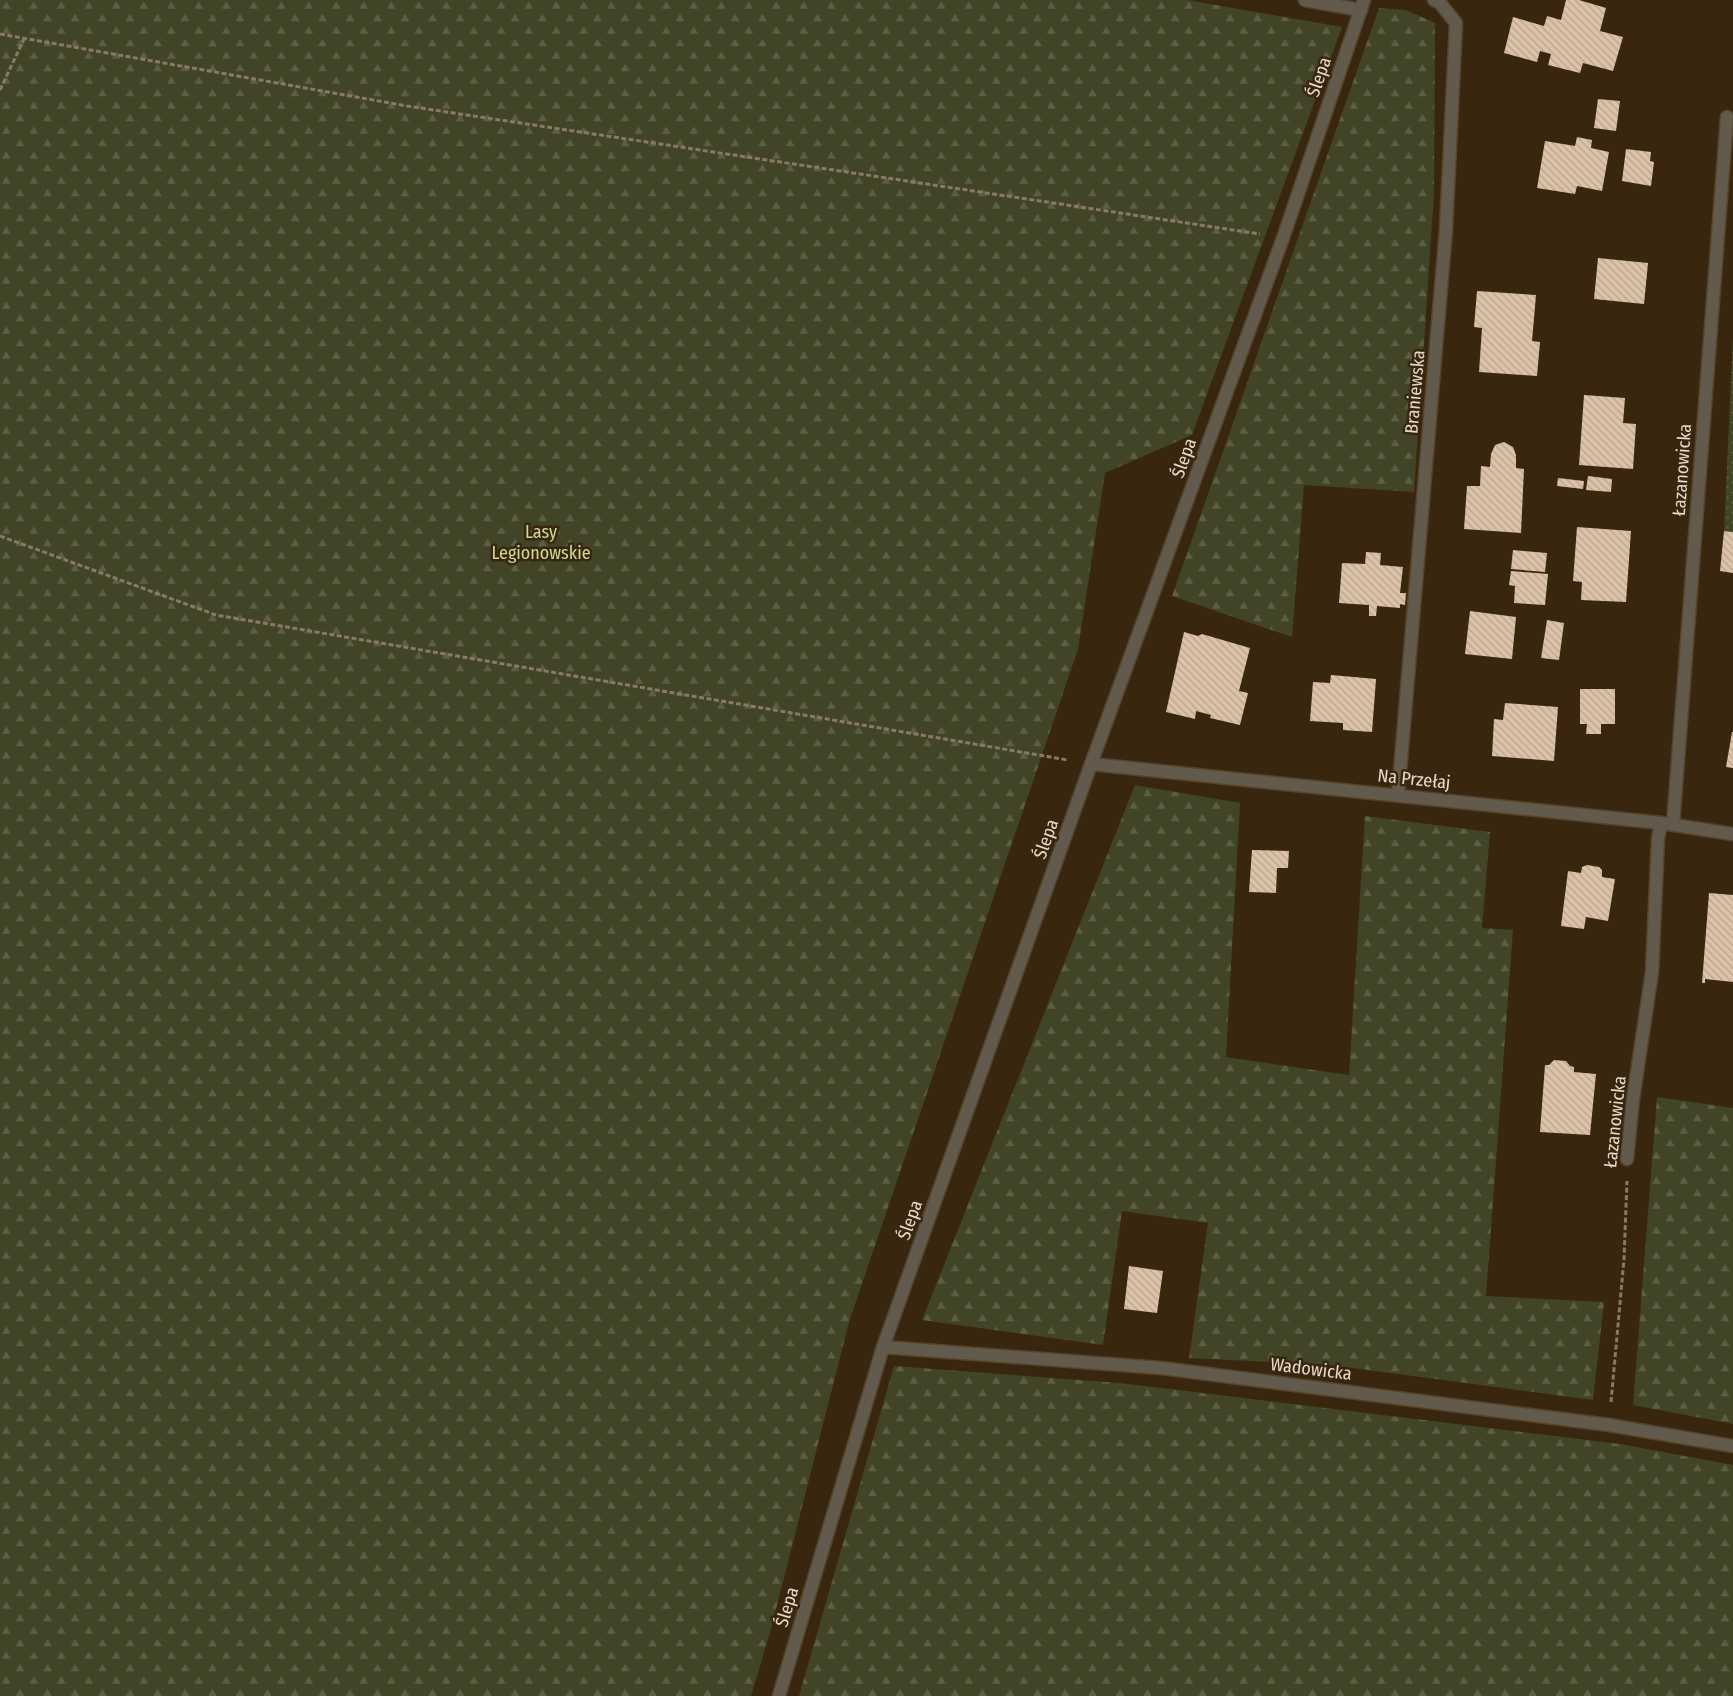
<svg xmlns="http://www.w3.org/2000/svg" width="1733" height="1696" font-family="'Fira Sans Condensed',sans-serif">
	<defs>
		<pattern id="grass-dots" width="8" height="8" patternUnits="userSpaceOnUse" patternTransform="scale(1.25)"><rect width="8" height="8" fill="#414427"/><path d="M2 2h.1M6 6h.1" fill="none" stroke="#5c5e45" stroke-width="1.8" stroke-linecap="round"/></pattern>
		<pattern id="forest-firs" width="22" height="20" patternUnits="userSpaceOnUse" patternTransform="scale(1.25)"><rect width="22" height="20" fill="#414427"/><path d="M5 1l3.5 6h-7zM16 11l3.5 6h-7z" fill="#5c5e45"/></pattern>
		<pattern id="building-back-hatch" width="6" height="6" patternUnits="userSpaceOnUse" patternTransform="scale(1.25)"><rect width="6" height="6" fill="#dcc3a8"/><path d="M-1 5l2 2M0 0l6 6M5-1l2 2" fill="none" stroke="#b6a28d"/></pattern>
	</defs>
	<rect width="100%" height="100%" fill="#39260f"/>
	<polygon fill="url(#grass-dots)" points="1733,338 1733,532 1724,531"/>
	<g fill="url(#forest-firs)">
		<polygon points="0,0 1187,0 1342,27 1192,435 1105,473 1078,649 849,1322 771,1629 751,1696 0,1696"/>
		<polygon points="1379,8 1406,10 1435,23 1434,193 1414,492 1304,485 1292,637 1172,596"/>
		<polygon points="1135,785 1240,803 1226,1057 1349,1075 1365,816 1490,832 1482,928 1513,930 1486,1296 1604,1302 1593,1400 1330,1365 1189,1358 1208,1223 1122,1211 1103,1345 922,1320"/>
		<polygon points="1657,1097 1733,1108 1733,1424 1633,1405"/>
		<polygon points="894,1366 1120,1383 1620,1444 1733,1465 1733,1696 799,1696"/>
	</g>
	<g fill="url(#building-back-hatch)">
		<polygon points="1566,0 1579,0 1606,8 1600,31 1623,37 1613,71 1583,63 1580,73 1548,65 1551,54 1540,51 1537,62 1504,53 1513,17 1544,26 1547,16 1561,20"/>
		<polygon points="1598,99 1620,101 1616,131 1594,128"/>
		<polygon points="1577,137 1592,140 1591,148 1609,152 1602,191 1577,186 1575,194 1537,188 1545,141 1575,146"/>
		<polygon points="1626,149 1651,152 1650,161 1654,162 1651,186 1622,181"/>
		<polygon points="1598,258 1648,263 1644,304 1594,299"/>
		<polygon points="1477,291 1536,295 1532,341 1540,342 1537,376 1479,372 1482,328 1474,327"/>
		<polygon points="1584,395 1625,398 1623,423 1636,424 1633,469 1579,465"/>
		<polygon points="1504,442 1513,447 1516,455 1516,468 1524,469 1521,533 1464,529 1467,486 1480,486 1481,466 1490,467 1491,454 1495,445"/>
		<polygon points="1588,476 1612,479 1611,492 1586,490"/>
		<polygon points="1558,478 1584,481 1583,489 1557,486"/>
		<polygon points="1577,527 1631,531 1626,602 1581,600 1582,582 1573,581"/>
		<polygon points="1724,531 1733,532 1733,573 1720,571"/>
		<polygon points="1513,550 1547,553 1545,572 1511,569"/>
		<polygon points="1366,552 1381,553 1380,565 1403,567 1400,593 1406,593 1405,605 1400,604 1400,608 1377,606 1376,616 1369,616 1369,605 1339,603 1342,563 1365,564"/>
		<polygon points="1511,571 1548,574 1545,605 1514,603 1515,586 1509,585"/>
		<polygon points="1470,611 1516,617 1512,659 1465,654"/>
		<polygon points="1547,620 1564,623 1559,660 1541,658"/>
		<polygon points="1184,632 1198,636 1202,634 1250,648 1239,691 1248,693 1240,725 1210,718 1211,715 1196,711 1195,719 1166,712"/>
		<polygon points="1331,675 1376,679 1372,732 1343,730 1343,723 1310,721 1313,682 1330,683"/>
		<polygon points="1580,689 1615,689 1615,724 1601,724 1601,734 1586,734 1587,724 1580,724"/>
		<polygon points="1505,703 1558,707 1554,761 1492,756 1494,719 1503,720"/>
		<polygon points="1732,732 1733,732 1733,768 1726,767"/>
		<polygon points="1252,850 1289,851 1288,868 1277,868 1276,893 1249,892"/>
		<polygon points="1587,865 1599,867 1602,870 1602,877 1615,879 1608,921 1586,917 1584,929 1561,926 1568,871 1581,873 1582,867"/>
		<polygon points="1709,893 1733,895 1733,982 1705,979 1705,983 1702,983"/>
		<polygon points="1554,1060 1566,1061 1570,1066 1574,1067 1574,1072 1596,1074 1590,1135 1540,1132 1545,1065 1549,1065"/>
		<polygon points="1129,1266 1163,1271 1157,1313 1124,1309"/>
	</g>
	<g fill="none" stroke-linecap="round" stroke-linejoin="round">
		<g stroke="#55432d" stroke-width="15">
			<g id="minor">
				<polyline points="1305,0 1361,10"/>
				<polyline points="1091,764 1661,823 1733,834"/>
				<polyline points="1398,795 1446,229 1456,23 1440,3 1434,0"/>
				<polyline points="1673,825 1727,117"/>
				<polyline points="1627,1159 1633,1099 1652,972 1658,839 1661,823"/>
				<polyline points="883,1347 1161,1368 1609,1425 1733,1446"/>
				<polyline points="779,1696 883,1347 1091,764 1283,238 1364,0"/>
			</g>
		</g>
		<g stroke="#897966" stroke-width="3" stroke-dasharray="5 2.5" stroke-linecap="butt">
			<polyline points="0,34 407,106 1260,234"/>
			<polyline points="0,90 24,39"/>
			<polyline points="0,536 216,615 1068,760"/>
			<polyline points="1611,1402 1624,1259 1627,1181"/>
		</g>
		<use href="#minor" stroke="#625a4c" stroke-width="12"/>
	</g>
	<g text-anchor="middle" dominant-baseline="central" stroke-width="5" stroke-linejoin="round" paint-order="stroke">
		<g font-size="18" fill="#e6dacc" stroke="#39260f">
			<text transform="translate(1319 77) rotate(-71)">Ślepa</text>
			<text transform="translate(1415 392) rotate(-85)">Braniewska</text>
			<text transform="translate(1184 458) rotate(-70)">Ślepa</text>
			<text transform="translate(1682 470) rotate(-86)">Łazanowicka</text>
			<text transform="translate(1414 779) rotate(6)">Na Przełaj</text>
			<text transform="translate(1046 839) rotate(-70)">Ślepa</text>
			<text transform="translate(1615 1122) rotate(-84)">Łazanowicka</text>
			<text transform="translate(910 1220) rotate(-70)">Ślepa</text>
			<text transform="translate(1311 1369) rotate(7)">Wadowicka</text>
			<text transform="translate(787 1607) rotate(-73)">Ślepa</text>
		</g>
		<g font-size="18" fill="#d0d898" stroke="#39260f">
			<text x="541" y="532">Lasy<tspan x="541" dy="21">Legionowskie</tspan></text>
		</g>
	</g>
</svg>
